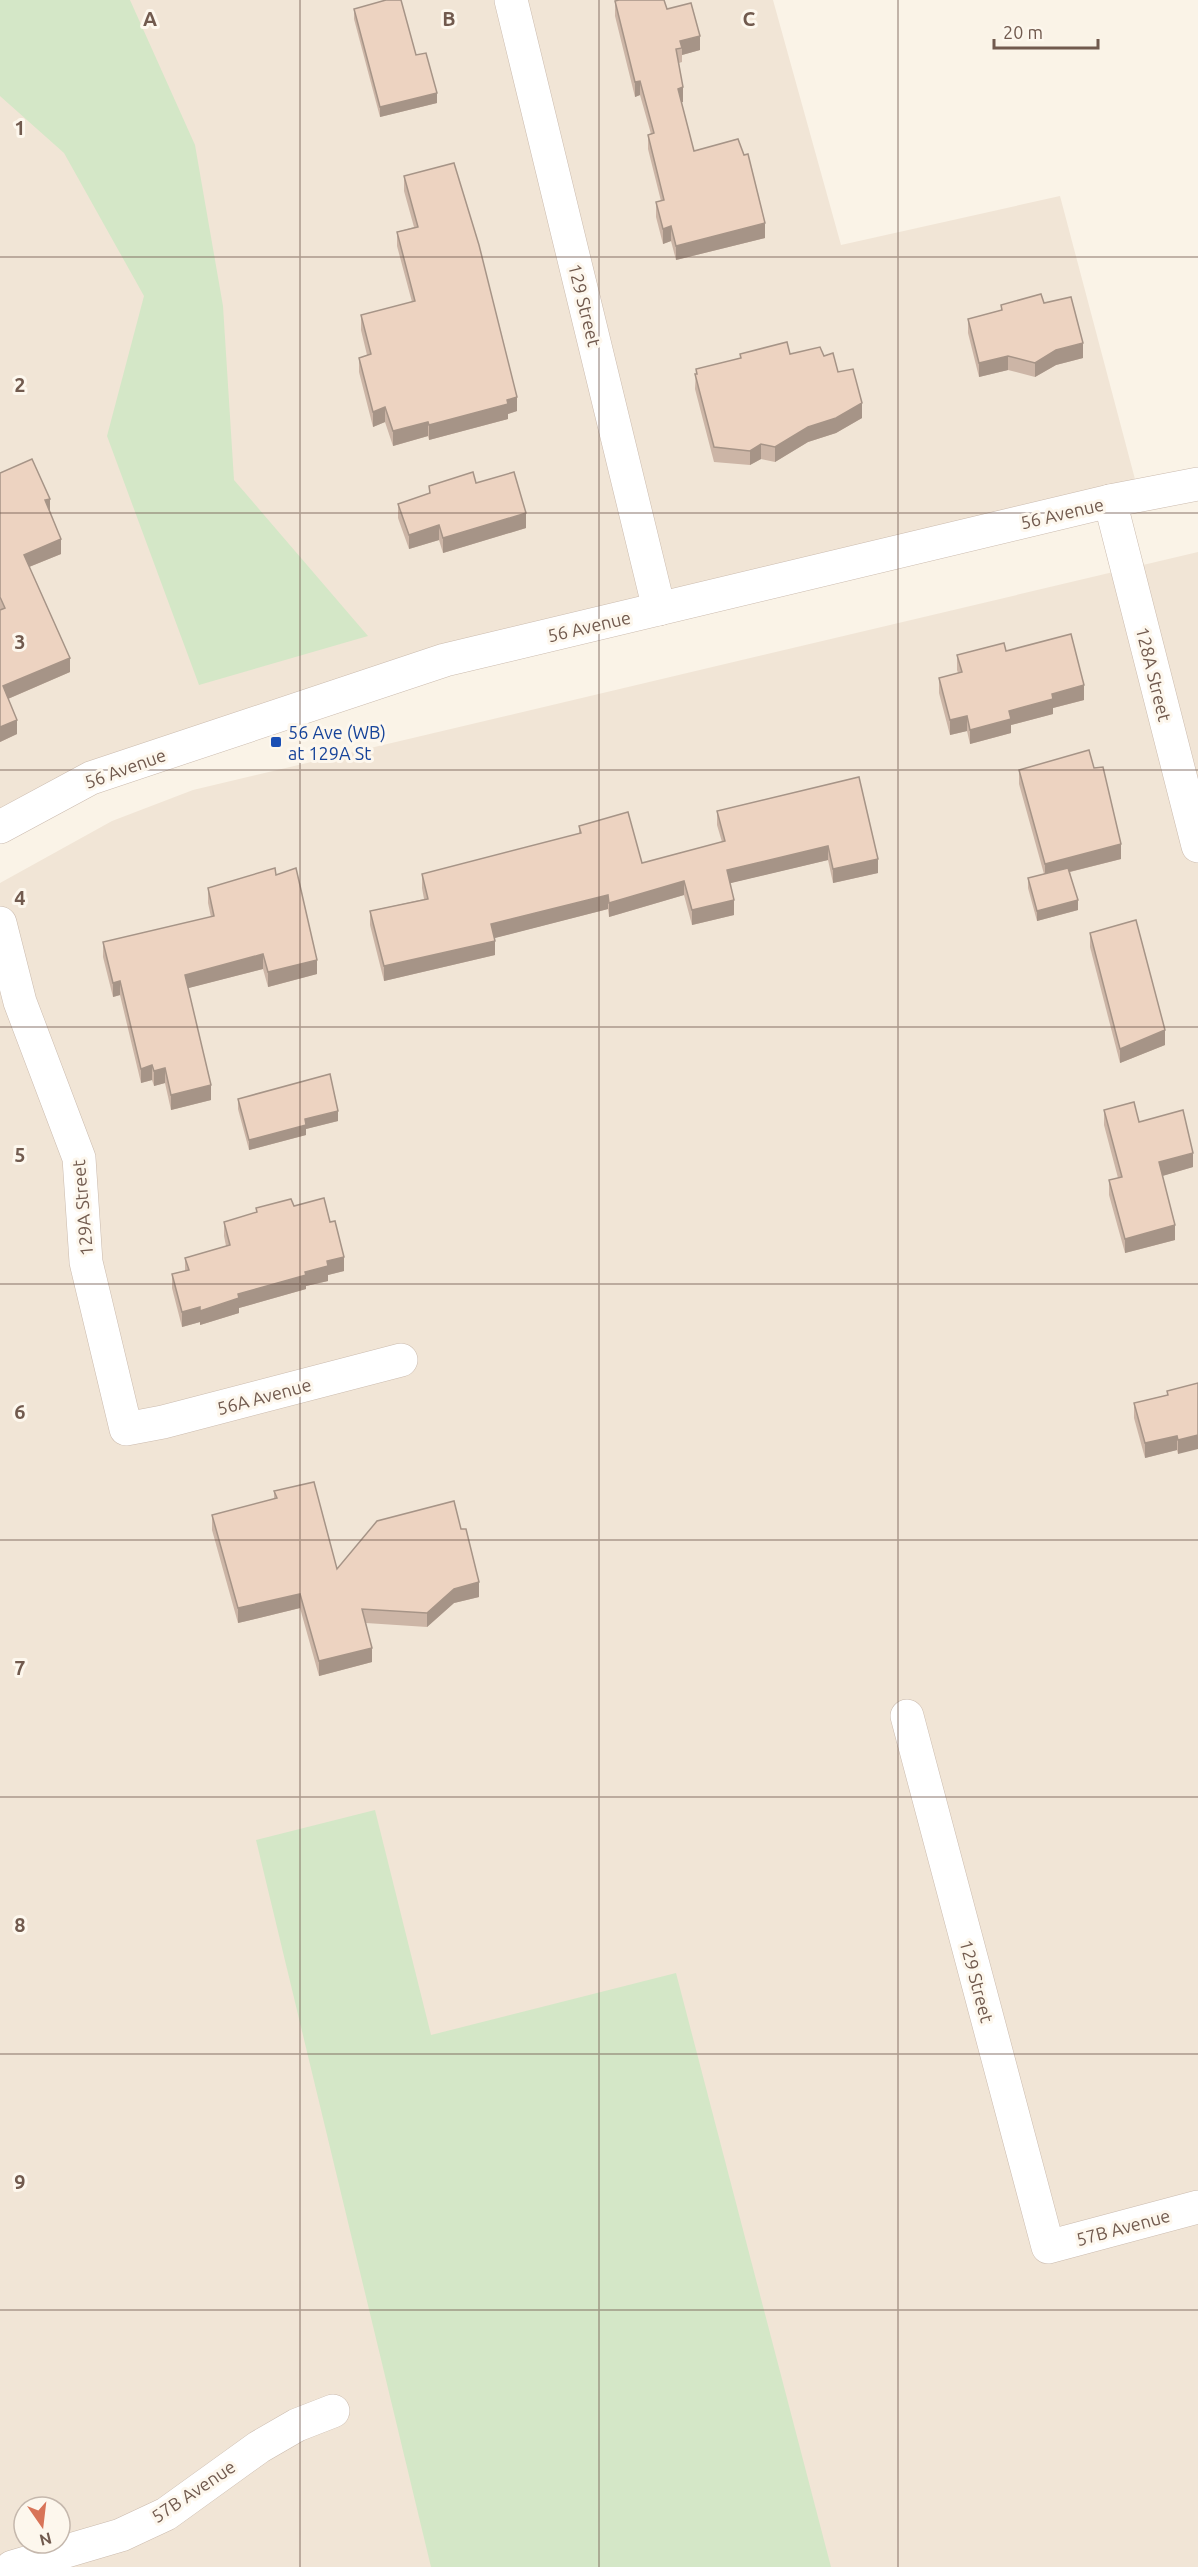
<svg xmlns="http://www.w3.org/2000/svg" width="1198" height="2567" font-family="Ubuntu,sans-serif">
	<rect width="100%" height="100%" fill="#faf3e7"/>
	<g fill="#f1e5d6" fill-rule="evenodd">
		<polygon points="0,0 773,0 841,245 1060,196 1136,483 446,643 94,761 0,813"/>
		<path d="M1198,552V2567H0V883L112,821L193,790ZM24,2507H60V2543H24Z"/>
	</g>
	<g fill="#d4e7c7">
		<polygon points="0,0 130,0 195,145 223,306 234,480 368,636 199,685 107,436 144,296 64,153 0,96"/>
		<polygon points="375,1810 431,2035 676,1973 831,2567 431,2567 256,1840"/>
	</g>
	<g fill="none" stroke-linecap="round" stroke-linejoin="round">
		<g stroke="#cbbbae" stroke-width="34">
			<g id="minor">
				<polyline points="511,0 659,609"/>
				<polyline points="1110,501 1198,846"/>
				<polyline points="0,827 91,778 445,660 1110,501 1198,484"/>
				<polyline points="0,923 20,1002 79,1158 86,1262 126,1429 163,1422 401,1360"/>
				<polyline points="907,1716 1048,2247 1198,2207"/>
				<polyline points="12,2567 121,2535 166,2514 259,2447 297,2425 333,2411"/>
			</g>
		</g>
		<use href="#minor" stroke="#fff" stroke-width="33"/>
	</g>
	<g fill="#ccb5a6">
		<polygon points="615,1 667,9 700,50 682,55 682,62 679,63 683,102 681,102 694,151 765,238 676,260 671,241 663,244 656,217 656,202 661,201 648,149 648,135 651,134 640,95 635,97 615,16"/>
		<polygon points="354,9 437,103 380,117 354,19"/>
		<polygon points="404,176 517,411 508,414 508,419 429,440 428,436 393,446 385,422 373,427 359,372 359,358 367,355 361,330 361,315 412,302 397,246 397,232 414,227 404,191"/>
		<polygon points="1044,303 1083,358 1056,365 1035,377 1008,370 979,377 968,333 968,319 1001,310 1001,305"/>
		<polygon points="740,354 790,354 824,356 838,372 862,418 836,433 808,442 775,462 761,459 750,465 714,462 695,389 696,369 740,359"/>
		<polygon points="0,473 50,511 61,554 29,567 70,672 8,699 17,734 0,742"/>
		<polygon points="476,483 526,528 443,553 439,540 409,549 398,518 398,504 429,494 429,486"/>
		<polygon points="1006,651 1084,700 1053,708 1053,714 1011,725 1011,733 970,744 967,731 950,735 939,693 939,678 958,673 957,670 957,655"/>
		<polygon points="1094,768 1121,859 1070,872 1078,910 1037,921 1028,888 1028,878 1044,874 1019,784 1019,770"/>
		<polygon points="859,777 878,873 833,883 828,860 730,883 734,915 692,925 684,895 609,917 608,909 494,938 495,955 384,981 370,925 370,911 424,899 422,888 422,874 579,834 579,826 642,863 722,842 717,825 717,811"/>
		<polygon points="276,875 317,974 268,987 263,969 188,988 211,1100 171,1110 165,1083 154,1086 152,1080 141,1083 120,995 113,997 103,957 103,942 211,917 208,903 208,888"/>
		<polygon points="1090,933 1165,1045 1120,1063 1090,947"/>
		<polygon points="238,1099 338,1121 306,1129 306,1135 249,1150 238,1109"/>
		<polygon points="1104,1110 1139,1122 1193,1167 1162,1176 1175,1240 1125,1253 1109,1195 1109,1180 1118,1178 1104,1125"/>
		<polygon points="294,1206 330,1222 344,1271 328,1275 328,1281 306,1286 306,1289 239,1308 239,1313 200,1325 200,1322 182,1327 172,1288 172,1274 185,1271 185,1258 226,1246 224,1236 224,1222 256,1213 256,1208"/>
		<polygon points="1198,1383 1178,1454 1177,1450 1145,1458 1134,1418 1134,1403 1167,1395 1167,1391"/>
		<polygon points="274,1491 337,1569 479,1597 454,1603 427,1627 366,1623 372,1662 319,1676 300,1608 238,1623 212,1530 212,1515 274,1499"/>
	</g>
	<g fill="#a69487">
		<polygon points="700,36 700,50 682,55 682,48 680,41"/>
		<polygon points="640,81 640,95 635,97 635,82"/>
		<polygon points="683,87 683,102 678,103 678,89"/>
		<polygon points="437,93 437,103 380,117 380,107"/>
		<polygon points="765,223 765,238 676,260 676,246"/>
		<polygon points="671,226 671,241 663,244 663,229"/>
		<polygon points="1083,343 1083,358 1056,365 1035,377 1035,363 1056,350"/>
		<polygon points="1008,356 1008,370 979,377 979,363"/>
		<polygon points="517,397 517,411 508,414 508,419 429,440 429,425"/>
		<polygon points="862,403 862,418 836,433 808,442 775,462 775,447 808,427"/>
		<polygon points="385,407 385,422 373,427 373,412"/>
		<polygon points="428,422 428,436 393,446 393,431"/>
		<polygon points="761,444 761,459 750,465 750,451"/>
		<polygon points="50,499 50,513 45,500"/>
		<polygon points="526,513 526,528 443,553 443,538"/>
		<polygon points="439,525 439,540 409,549 409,535"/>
		<polygon points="61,539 61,554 24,569 24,555"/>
		<polygon points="70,658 70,672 3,701 3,686"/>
		<polygon points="1084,685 1084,700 1053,708 1053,714 1011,725 1011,733 970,744 970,730 1009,711 1052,694"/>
		<polygon points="967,716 967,731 950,735 950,720"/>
		<polygon points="17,720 17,734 0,742 0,727"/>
		<polygon points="1121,844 1121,859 1045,878 1045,864"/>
		<polygon points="828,846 828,860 727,884 727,870"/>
		<polygon points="878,859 878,873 833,883 833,869"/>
		<polygon points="684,881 684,895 609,917 609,903"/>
		<polygon points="608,895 608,909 491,939 491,924"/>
		<polygon points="734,900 734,915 692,925 692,910"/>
		<polygon points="1078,900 1078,910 1037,921 1037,911"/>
		<polygon points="495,941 495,955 384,981 384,966"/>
		<polygon points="263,954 263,969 185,989 185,975"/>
		<polygon points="317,960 317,974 268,987 268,972"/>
		<polygon points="120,981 120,995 113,997 113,983"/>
		<polygon points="1165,1030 1165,1045 1120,1063 1120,1049"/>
		<polygon points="152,1065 152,1080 141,1083 141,1069"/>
		<polygon points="165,1068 165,1083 154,1086 154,1071"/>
		<polygon points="211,1085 211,1100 171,1110 171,1095"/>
		<polygon points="338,1111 338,1121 306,1129 306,1135 249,1150 249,1140 305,1119"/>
		<polygon points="1193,1153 1193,1167 1159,1177 1159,1162"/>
		<polygon points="1175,1225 1175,1240 1125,1253 1125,1239"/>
		<polygon points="344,1257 344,1271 328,1275 328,1281 306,1286 306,1289 239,1308 239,1313 200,1325 200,1311 238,1294 305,1272 327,1261"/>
		<polygon points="200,1307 200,1322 182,1327 182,1312"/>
		<polygon points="1198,1435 1198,1449 1178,1454 1178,1440"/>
		<polygon points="1177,1436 1177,1450 1145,1458 1145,1443"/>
		<polygon points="479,1582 479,1597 454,1603 427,1627 427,1613 454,1589"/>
		<polygon points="300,1594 300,1608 238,1623 238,1608"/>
		<polygon points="372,1648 372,1662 319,1676 319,1661"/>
	</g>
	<g fill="#edd3c1" stroke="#a69487" stroke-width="1.5">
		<polygon points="386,0 401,0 416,55 426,53 437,93 380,107 354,9"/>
		<polygon points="619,0 664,0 667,9 691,3 700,36 680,41 682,48 676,49 683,87 678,89 694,151 738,139 744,155 748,154 765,223 676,246 671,226 663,229 656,202 664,200 648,135 654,133 640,81 635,82 615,1"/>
		<polygon points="454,163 479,245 517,397 507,400 508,404 429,425 428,422 393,431 385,407 373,412 359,358 371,354 361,315 415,301 397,232 418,227 404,176"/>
		<polygon points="1041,294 1044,303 1071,297 1083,343 1056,350 1035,363 1008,356 979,363 968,319 1002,310 1001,305"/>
		<polygon points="787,342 790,354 820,347 824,356 833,353 838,372 853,369 862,403 836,418 808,427 775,447 761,444 750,451 714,447 695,374 697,374 696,369 741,358 740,354"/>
		<polygon points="32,459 50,499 45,500 61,539 24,555 70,658 3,686 17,720 0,727 0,610 5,608 0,597 0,473"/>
		<polygon points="473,472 476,483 514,472 526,513 443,538 439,525 409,535 398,504 430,493 429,486"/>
		<polygon points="1071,634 1084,685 1052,694 1053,699 1009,711 1011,719 970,730 967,716 950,720 939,678 962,672 957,655 1004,643 1006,651"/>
		<polygon points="1089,750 1094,768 1103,767 1121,844 1045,864 1019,770"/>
		<polygon points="859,777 878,859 833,869 828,846 727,870 734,900 692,910 684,881 609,903 608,895 491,924 495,941 384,966 370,911 428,899 422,874 581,833 579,826 628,812 642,863 725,841 717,811"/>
		<polygon points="275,868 276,875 296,868 317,960 268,972 263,954 185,975 211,1085 171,1095 165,1068 154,1071 152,1065 141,1069 120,981 113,983 103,942 214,916 208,888"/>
		<polygon points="1068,868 1078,900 1037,911 1028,878"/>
		<polygon points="1136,920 1165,1030 1120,1049 1090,933"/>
		<polygon points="330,1074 338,1111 305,1119 306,1125 249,1140 238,1099"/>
		<polygon points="1134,1102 1139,1122 1183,1110 1193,1153 1159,1162 1175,1225 1125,1239 1109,1180 1122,1177 1104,1110"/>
		<polygon points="324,1198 330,1222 335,1221 344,1257 327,1261 328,1266 305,1272 306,1275 238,1294 239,1298 200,1311 200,1307 182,1312 172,1274 189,1270 185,1258 230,1245 224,1222 257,1212 256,1208 291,1199 294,1206"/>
		<polygon points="1198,1383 1198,1435 1178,1440 1177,1436 1145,1443 1134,1403 1168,1395 1167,1391"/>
		<polygon points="314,1482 337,1569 377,1521 454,1501 461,1529 466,1529 479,1582 454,1589 427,1613 362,1609 372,1648 319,1661 300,1594 238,1608 212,1515 277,1498 274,1491"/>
	</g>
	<path fill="none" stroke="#715a4e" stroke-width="1.5" stroke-opacity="0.55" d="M300,0V2567M599,0V2567M898,0V2567M0,257H1198M0,513H1198M0,770H1198M0,1027H1198M0,1284H1198M0,1540H1198M0,1797H1198M0,2054H1198M0,2310H1198"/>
	<rect fill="#1a4fb4" stroke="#fdf7ed" stroke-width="2" x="270" y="736" width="12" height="12" rx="3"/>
	<g text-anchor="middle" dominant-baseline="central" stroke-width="6" stroke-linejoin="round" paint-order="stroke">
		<g font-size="18" fill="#715a4e" stroke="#fdf7ed">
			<text transform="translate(585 305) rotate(76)">129 Street</text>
			<text transform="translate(1062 513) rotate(-13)">56 Avenue</text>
			<text transform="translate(589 626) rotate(-13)">56 Avenue</text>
			<text transform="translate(1154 674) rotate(76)">128A Street</text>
			<text transform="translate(125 768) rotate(-20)">56 Avenue</text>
			<text transform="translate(82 1208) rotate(-95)">129A Street</text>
			<text transform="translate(264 1396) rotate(-15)">56A Avenue</text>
			<text transform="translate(977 1981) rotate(75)">129 Street</text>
			<text transform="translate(1123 2227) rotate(-15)">57B Avenue</text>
			<text transform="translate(193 2491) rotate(-34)">57B Avenue</text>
		</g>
		<g font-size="18" fill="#164399" stroke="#fdf7ed" text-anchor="start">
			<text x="288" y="732">56 Ave (WB)<tspan x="288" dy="21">at 129A St</tspan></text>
		</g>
	</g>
	<g font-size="20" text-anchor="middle" font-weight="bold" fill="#715a4e" stroke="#fdf7ed" stroke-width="6" stroke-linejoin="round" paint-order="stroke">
		<text x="150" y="26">A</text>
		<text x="449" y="26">B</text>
		<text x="749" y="26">C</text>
		<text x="20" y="135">1</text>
		<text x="20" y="392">2</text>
		<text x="20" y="649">3</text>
		<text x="20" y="905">4</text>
		<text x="20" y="1162">5</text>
		<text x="20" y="1419">6</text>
		<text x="20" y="1675">7</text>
		<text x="20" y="1932">8</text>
		<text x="20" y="2189">9</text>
	</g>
	<g transform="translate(42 2525) rotate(166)"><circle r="28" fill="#fdf7ed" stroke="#c5b8ad" stroke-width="1.5"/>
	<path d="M0-4.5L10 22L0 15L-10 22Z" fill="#d87458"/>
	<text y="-9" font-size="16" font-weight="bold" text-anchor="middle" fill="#715a4e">N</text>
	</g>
	<path d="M994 39v9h104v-9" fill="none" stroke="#715a4e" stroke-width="3"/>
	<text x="1003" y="39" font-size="18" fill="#715a4e" stroke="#fdf7ed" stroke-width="4.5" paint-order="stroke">20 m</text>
</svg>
